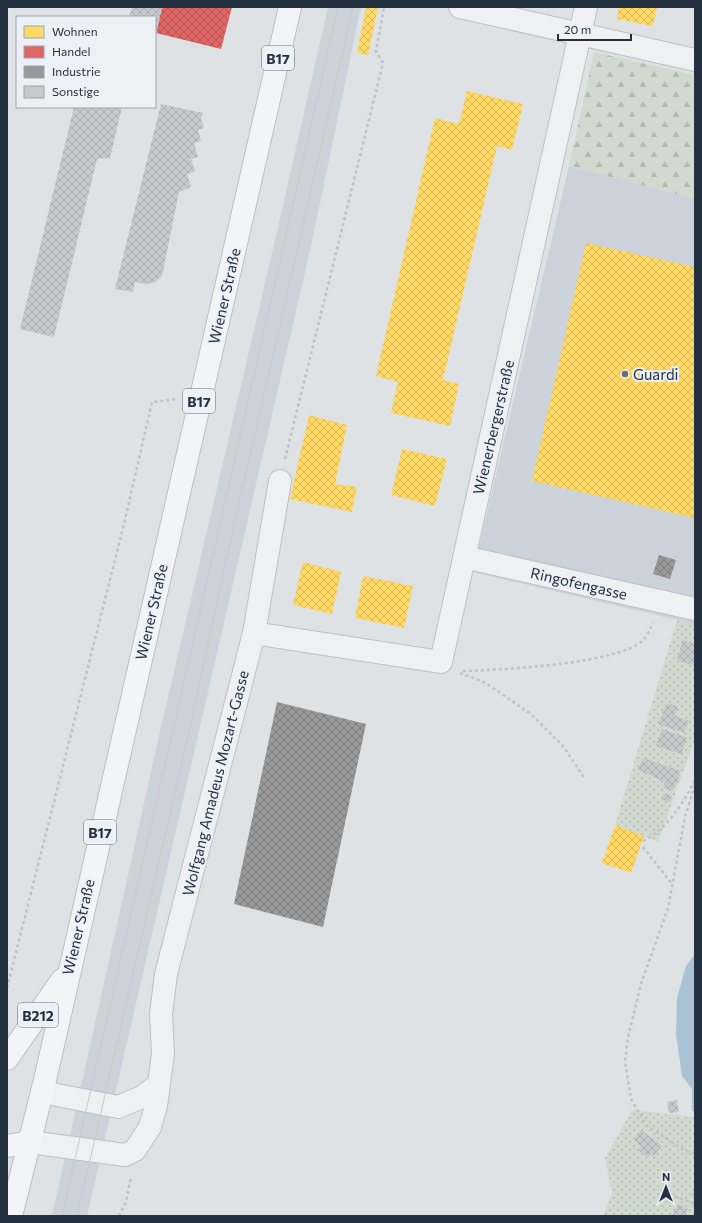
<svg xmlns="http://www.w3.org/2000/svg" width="702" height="1223" font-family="Commissioner,sans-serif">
	<defs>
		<pattern id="green-dots" width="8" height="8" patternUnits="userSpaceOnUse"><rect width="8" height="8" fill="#d0dace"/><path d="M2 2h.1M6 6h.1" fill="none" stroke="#b2bcb2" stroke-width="1.8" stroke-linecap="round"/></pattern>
		<pattern id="forest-firs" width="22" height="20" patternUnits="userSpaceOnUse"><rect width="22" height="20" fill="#d0dace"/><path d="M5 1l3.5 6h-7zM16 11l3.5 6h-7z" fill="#b2bcb2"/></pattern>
		<pattern id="homes-cross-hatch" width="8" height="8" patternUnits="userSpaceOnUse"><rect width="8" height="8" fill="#ffd966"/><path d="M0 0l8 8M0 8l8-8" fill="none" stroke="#dabb5a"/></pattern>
		<pattern id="shops-cross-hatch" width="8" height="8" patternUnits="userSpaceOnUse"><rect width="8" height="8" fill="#e06666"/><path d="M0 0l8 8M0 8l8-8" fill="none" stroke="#b55555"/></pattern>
		<pattern id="industry-cross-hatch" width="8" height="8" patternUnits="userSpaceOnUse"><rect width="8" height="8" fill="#999"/><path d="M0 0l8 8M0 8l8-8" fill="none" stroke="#7d7d7e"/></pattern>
		<pattern id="building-cross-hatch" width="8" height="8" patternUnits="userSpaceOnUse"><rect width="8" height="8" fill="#c7cacd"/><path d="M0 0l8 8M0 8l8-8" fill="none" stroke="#abaeb1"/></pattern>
	</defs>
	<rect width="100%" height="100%" fill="#dfe2e5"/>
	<g fill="#ccd2d9">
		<polygon points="328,7 361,7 311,246 87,1216 52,1216 158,740 276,236"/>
		<polygon points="569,166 695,199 695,626 677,620 473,572"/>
	</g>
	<g fill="url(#green-dots)">
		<polygon points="677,620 695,626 695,739 658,842 615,825"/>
		<polygon points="632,1110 695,1117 695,1216 603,1216 612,1193 605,1158"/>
	</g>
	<polygon fill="url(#forest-firs)" points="594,52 695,75 695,199 569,166"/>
	<polygon fill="#a9c2d4" points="695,954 695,1114 692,1110 692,1089 682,1076 676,1034 677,998 686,966"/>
	<g fill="url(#homes-cross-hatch)">
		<polygon points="366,7 378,7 368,55 357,53"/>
		<polygon points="619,7 657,7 653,26 617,19"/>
		<polygon points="467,91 523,104 512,150 497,146 443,380 459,384 450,426 391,413 398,382 376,376 435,118 459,124"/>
		<polygon points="586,243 695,267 695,518 532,481"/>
		<polygon points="309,415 347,425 335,484 357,487 352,512 290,499"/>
		<polygon points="402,449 447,459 435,506 391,495"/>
		<polygon points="303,562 341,572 332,614 293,605"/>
		<polygon points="363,576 413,586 404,628 355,618"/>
		<polygon points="615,825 644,836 631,873 602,863"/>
	</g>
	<polygon fill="url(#shops-cross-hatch)" points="162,7 232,7 221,49 156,33"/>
	<g fill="url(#industry-cross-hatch)">
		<polygon points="659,555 676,560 670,579 653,574"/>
		<polygon points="277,702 366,724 323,927 234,904"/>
	</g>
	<g fill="url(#building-cross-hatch)">
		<polygon points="132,7 162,7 156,35 155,17 129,17"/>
		<polygon points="161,104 203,113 201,119 204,128 198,130 201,141 194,143 198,157 191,159 195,172 187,174 191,187 179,192 162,276 156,282 146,284 135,282 133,292 115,289"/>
		<polygon points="74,107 122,107 110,158 97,159 54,337 20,329"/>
		<polygon points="683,640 695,644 695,666 677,660"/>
		<polygon points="667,703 678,707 674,715 689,721 684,733 658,724"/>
		<polygon points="662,729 687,738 681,754 656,746"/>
		<polygon points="643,758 681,771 673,791 663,788 665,782 638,770"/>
		<polygon points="663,793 672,796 670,802 661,799"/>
		<polygon points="677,1100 679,1112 669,1113 667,1102"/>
		<polygon points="641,1130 662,1146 654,1156 651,1153 648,1158 638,1150 641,1146 634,1140"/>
		<polygon points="695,1185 695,1197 691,1195"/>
		<polygon points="678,1204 688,1209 685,1216 672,1216"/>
	</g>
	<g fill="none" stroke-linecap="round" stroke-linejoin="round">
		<g stroke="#bdc0c3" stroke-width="24">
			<g id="street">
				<polyline points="460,7 695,60"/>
				<polyline points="464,557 695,609"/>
				<polyline points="254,633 441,662 586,7"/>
				<polyline points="42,1092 118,1107 142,1097 158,1085"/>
				<polyline points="30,1142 125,1155 135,1150 150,1127 156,1106 163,1054 161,1014 166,974 254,633 280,481"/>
			</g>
		</g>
		<g stroke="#bbbfc3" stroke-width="24">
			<g id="primary">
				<polyline points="7,1059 62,980"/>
				<polyline points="7,1146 30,1142"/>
				<polyline points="11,1216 45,1080 290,7"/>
			</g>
		</g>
		<g stroke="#bdc1c5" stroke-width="2.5" stroke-dasharray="3 3" stroke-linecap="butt">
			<polyline points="285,459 383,63 376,51 384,7"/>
			<path d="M463,671C498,670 623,664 644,639C648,635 650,628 653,623"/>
			<polyline points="460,673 486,683 532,715 563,746 585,779"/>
			<polyline points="695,785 685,817 668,908 641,984 628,1037 625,1062 631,1099 646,1125 684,1150 695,1154"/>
			<path d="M643,841C668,828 682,805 695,780"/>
			<polyline points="643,847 672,884"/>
			<polyline points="7,988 124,524 152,402 177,399"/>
			<polyline points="669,1194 695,1204"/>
			<polyline points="119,1216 126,1202 131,1177"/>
		</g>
		<use href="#street" stroke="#eef0f2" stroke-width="22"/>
		<use href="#primary" stroke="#f3f4f5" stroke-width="22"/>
		<g stroke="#c7cacd" stroke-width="1">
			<polyline points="62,1216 338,7"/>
			<polyline points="77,1216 186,745 232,534 353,7"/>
		</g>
	</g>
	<circle fill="#656f7a" stroke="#ebf1f6" stroke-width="1.5" cx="625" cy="374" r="4"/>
	<g text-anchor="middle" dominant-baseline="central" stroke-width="4" stroke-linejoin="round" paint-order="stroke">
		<g fill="#ebf1f6" stroke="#606b77" stroke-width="1">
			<rect x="262" y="46" width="32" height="24" rx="3"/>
			<rect x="183" y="389" width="32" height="24" rx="3"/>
			<rect x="84" y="820" width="32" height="24" rx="3"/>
			<rect x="18" y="1003" width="40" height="24" rx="3"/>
		</g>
		<g font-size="14" font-weight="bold" fill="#243140">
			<text x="278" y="58">B17</text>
			<text x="199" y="401">B17</text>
			<text x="100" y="832">B17</text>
			<text x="38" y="1015">B212</text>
		</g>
		<g font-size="15" fill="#243140" stroke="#ebf1f6">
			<text transform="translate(224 296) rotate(-77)">Wiener Straße</text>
			<text transform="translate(493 427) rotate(-77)">Wienerbergerstraße</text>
			<text transform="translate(579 583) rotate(13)">Ringofengasse</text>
			<text transform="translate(151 612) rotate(-77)">Wiener Straße</text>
			<text transform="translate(215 783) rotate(-76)">Wolfgang Amadeus Mozart-Gasse</text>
			<text transform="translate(78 927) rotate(-77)">Wiener Straße</text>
		</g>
		<g font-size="15" fill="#243140" stroke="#ebf1f6" text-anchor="start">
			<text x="633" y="374">Guardi</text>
		</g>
	</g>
	<rect width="702" height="1223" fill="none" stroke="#243140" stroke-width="16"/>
	<rect x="16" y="16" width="140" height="92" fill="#ebf1f6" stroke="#9ba4ad"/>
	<rect x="24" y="26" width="20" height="12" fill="#ffd966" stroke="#9ba4ad"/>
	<text x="52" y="36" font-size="12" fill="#243140">Wohnen</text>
	<rect x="24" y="46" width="20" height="12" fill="#e06666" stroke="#9ba4ad"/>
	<text x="52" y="56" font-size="12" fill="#243140">Handel</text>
	<rect x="24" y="66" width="20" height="12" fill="#999999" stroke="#9ba4ad"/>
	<text x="52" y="76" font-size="12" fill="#243140">Industrie</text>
	<rect x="24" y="86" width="20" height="12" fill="#c7cacd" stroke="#9ba4ad"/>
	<text x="52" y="96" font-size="12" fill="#243140">Sonstige</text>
	<g transform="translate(666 1187)" stroke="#ebf1f6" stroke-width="3" paint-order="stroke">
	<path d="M0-3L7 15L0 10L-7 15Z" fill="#243140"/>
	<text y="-6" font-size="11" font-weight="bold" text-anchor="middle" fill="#243140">N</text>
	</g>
	<path d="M558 34v6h73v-6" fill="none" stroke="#243140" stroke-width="2"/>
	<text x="564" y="34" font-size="12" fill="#243140" stroke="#ebf1f6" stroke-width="3" paint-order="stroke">20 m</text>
</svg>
